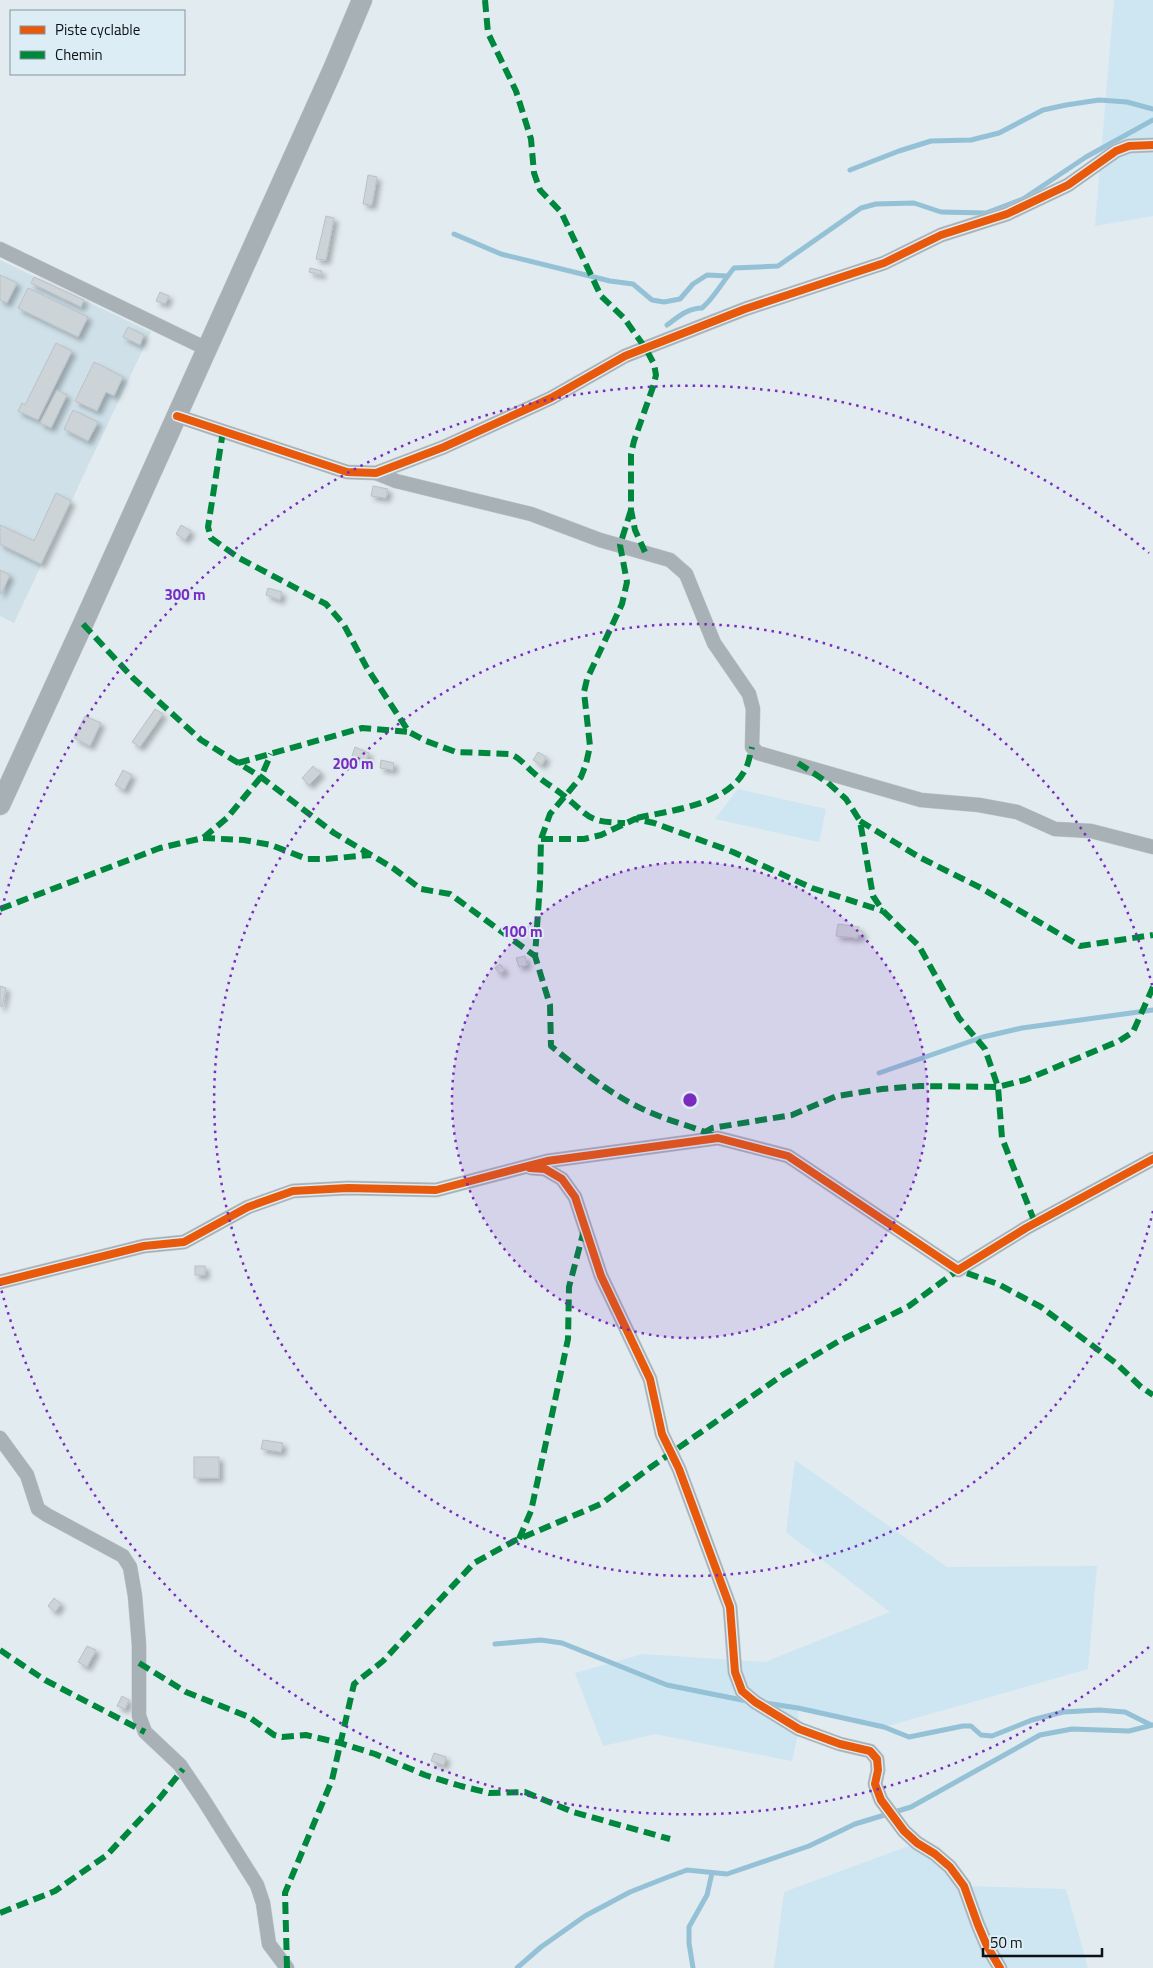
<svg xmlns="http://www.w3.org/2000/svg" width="1153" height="1968" font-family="'Titillium Web',sans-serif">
	<defs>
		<filter id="shadow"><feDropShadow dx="4" dy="4" stdDeviation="2.5" flood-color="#0004"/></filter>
	</defs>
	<rect width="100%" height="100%" fill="#e2ebef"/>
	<polygon fill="#cfe0e9" points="0,260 151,332 14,623 0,616"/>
	<g fill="#cde6f2">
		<polygon points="1114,0 1153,0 1153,216 1095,226"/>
		<polygon points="738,789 826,809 819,842 715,819"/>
		<polygon points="795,1460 947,1567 1097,1566 1088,1669 884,1727 798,1708 799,1729 792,1761 655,1734 603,1746 575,1673 643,1654 765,1662 890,1612 786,1532"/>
		<polygon points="917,1843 964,1886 1066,1889 1088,1968 774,1968 784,1892"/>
	</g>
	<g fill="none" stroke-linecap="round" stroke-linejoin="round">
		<g stroke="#94c1d6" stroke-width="5">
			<polyline points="850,170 899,151 931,141 971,140 999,133 1043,110 1066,105 1099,100 1127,102 1153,109"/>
			<polyline points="454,234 501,254 610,281 633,284 652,300 664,302 680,299 693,284 707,275 727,276"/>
			<path d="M667,325C678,317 688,308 702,308C714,298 723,281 734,268L778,266L861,208L876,204L914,203L941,212L986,213L1023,199L1086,157L1153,120"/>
			<polyline points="879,1073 983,1037 1022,1028 1153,1010"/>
			<polyline points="495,1644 541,1640 562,1643 667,1685 747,1701"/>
			<polyline points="765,1703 798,1708 884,1727 909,1737 963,1726 971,1726 981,1735 992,1736 1032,1720 1063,1712 1099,1710 1125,1712 1151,1725"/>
			<polyline points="517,1968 541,1947 585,1916 630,1892 668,1877 687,1870 727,1874 809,1846 855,1824 911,1807 1040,1735 1072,1729 1129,1731 1153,1725"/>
			<polyline points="693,1968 689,1943 689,1927 707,1895 712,1873"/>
		</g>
	</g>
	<g fill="#cdd4d8" stroke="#bac1c5" filter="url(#shadow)">
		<polygon points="368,175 377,177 372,205 363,204"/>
		<polygon points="326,216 334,218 326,260 316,259"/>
		<polygon points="310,268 322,271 321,275 309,272"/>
		<polygon points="0,275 17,283 7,303 0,300"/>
		<polygon points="34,277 84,300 81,307 31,283"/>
		<polygon points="28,288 88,317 78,337 18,308"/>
		<polygon points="160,292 169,296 165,304 156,301"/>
		<polygon points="128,327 144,335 140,345 123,337"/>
		<polygon points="56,343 72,351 38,420 18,411 22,403 25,405"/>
		<polygon points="94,362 123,377 114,396 106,392 97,411 75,401"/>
		<polygon points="57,390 67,395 51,428 40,423"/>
		<polygon points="73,410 98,422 88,441 64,429"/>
		<polygon points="373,486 388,489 386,498 371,496"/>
		<polygon points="56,493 71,501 41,564 0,544 0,525 34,541"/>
		<polygon points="181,525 191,531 185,540 176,534"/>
		<polygon points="0,570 10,575 1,594 0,593"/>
		<polygon points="268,588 282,592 280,600 266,595"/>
		<polygon points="155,709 163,714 140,747 132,742"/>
		<polygon points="85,716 101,723 90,746 74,738"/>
		<polygon points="355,747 369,753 366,761 352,756"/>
		<polygon points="538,752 546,757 542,765 533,760"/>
		<polygon points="381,760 394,763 393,770 380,768"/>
		<polygon points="313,766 321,773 309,785 302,778"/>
		<polygon points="123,770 132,775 124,790 115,785"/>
		<polygon points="838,924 859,927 859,931 863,932 863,936 858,935 858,938 836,936"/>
		<polygon points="525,956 527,965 519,967 516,958"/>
		<polygon points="500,964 505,970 500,974 495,968"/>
		<polygon points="0,986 6,988 2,1007 0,1006"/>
		<rect x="195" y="1266" width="10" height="9"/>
		<polygon points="263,1440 283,1443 281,1452 261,1449"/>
		<rect x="194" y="1457" width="25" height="21"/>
		<polygon points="54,1598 61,1604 55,1612 48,1606"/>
		<polygon points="87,1646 96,1650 87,1667 78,1662"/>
		<polygon points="122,1696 129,1700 125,1709 117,1706"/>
		<polygon points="434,1753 446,1757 444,1765 431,1761"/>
	</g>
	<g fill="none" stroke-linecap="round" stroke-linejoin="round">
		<g stroke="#c0c7cb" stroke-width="15">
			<g id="street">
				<polyline points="0,249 207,349"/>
				<polyline points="177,416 347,472 376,473 444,447 551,398 625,356 745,309 884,263 941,235 1007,214 1068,185 1116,151 1129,146 1153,145"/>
				<polyline points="376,473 396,481 531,514 600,540 670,560 686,574 714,643 749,694 753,709 752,747 758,753 921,800 979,805 1017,812 1055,829 1091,831 1153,847"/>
				<polyline points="531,1168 545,1169 562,1179 575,1197 601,1276 650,1379 662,1434 679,1469 730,1607 735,1672 742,1691 755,1702 799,1729 840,1744 870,1751 877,1759 878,1770 875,1784 881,1800 904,1831 917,1843 935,1854 950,1867 964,1886 978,1925 987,1946 1000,1968"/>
				<polyline points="0,1282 144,1246 184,1242 248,1207 293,1191 348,1188 436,1190 547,1161 718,1138 788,1156 958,1270 1026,1228 1153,1159"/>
				<polyline points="0,1438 27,1475 38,1509 47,1515 123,1556 130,1567 135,1596 139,1645 139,1716 145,1732 180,1765 203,1799 257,1885 263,1903 269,1944 287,1968"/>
			</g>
		</g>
		<g stroke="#c0c7cb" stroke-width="21">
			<polyline id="secondary" points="0,805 83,624 333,69 362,0"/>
		</g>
		<use href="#street" stroke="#a8b1b6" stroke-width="14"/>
		<use href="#secondary" stroke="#a6b0b5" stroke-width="20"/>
		<g stroke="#00873e" stroke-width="6" stroke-dasharray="12 6" stroke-linecap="butt">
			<polyline points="485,0 488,33 516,91 531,139 534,173 540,190 561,212 601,296 624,318 646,349 654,364 656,375 653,387 634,441 631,454 631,510 635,530 645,552"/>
			<path d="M223,431L208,527L211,538L239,558L326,604L344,625L367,668L409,732L426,741L456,752L510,754C521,758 526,767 535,774C544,782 554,788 563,795C591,817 586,822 625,823"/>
			<path d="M631,510L620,545L627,582L622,604L587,679L584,692L590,746L586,764L581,777L550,814L541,839L540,884L535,956L550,1005L551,1046C583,1072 616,1099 654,1114C675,1123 696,1127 716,1137"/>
			<polyline points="83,624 133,678 201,740 261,777 334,833 393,868 421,889 450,894 535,956"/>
			<polyline points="238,763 362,728 409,732"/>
			<polyline points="798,763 827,782 846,799 860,821 873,896 883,911 919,946 959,1018 985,1049 998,1087 1002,1138 1035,1223"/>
			<path d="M637,818C672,810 727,805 745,770C749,763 750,754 752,747"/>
			<polyline points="860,821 919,857 981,888 1080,946 1153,935"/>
			<polyline points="203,838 244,840 271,845 307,859 325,859 371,855"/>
			<polyline points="541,839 584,839 601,835 635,819 654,823 733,852 812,888 883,911"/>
			<polyline points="0,909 160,848 203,838 227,818 261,777 271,754"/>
			<polyline points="703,1133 712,1128 792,1115 837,1096 882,1089 920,1086 998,1087 1025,1080 1119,1041 1133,1032 1153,987"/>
			<polyline points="519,1539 531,1511 550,1424 568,1339 569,1287 584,1230"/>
			<polyline points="0,1650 45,1680 145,1732"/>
			<polyline points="139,1663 186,1692 249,1717 274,1735 282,1737 306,1735 340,1743 375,1754 425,1775 461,1786 489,1793 525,1792 573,1812 670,1839"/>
			<polyline points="0,1913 55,1891 107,1855 159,1799 183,1769"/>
			<polyline points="287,1968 285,1893 332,1780 354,1684 383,1661 474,1563 514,1541 601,1504 651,1467 784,1374 839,1341 909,1306 958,1270 998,1284 1041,1307 1117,1364 1141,1387 1153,1395"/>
		</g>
		<g stroke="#dcedf5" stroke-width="11">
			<g id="cycleway">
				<polyline points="177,416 347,472 376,473 444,447 551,398 625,356 745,309 884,263 941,235 1007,214 1068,185 1116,151 1129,146 1153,145"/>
				<polyline points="530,1168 545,1169 562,1179 575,1197 601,1276 650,1379 662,1434 679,1469 730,1607 735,1672 742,1691 755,1702 799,1729 840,1744 870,1751 877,1759 878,1770 875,1784 881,1800 904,1831 917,1843 935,1854 950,1867 964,1886 978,1925 987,1946 1000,1968"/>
				<polyline points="0,1282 144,1246 184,1242 248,1207 293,1191 348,1188 436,1190 547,1161 718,1138 788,1156 958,1270 1026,1228 1153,1159"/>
			</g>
		</g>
		<use href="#cycleway" stroke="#e8590c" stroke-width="8"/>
	</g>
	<circle cx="690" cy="1100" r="238" fill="#7b2cbf" fill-opacity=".12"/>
	<g fill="none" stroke="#7b2cbf" stroke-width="2.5" stroke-dasharray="2.5 5">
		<circle cx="690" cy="1100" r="238"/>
		<path d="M1153 1211A476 476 0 1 1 1153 989"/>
		<path d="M1149 1647A714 714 0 0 1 0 1285M0 915A714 714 0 0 1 1149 553"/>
	</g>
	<circle cx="690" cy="1100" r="8" fill="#7b2cbf" stroke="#dcedf5" stroke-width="2.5"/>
	<g font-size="15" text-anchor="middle" font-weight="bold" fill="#7b2cbf" stroke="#dcedf5" stroke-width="4" stroke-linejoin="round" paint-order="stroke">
		<text x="185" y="600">300 m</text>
		<text x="353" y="769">200 m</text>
		<text x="522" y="937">100 m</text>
	</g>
	<rect x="10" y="10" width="175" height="65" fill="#dcedf5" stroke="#88959b"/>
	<rect x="20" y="26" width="25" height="8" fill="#e8590c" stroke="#88959b"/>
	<text x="55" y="35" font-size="15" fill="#0b1114">Piste cyclable</text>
	<rect x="20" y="51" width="25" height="8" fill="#00873e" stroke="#88959b"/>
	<text x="55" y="60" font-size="15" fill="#0b1114">Chemin</text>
	<path d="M983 1948v8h119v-8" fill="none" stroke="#0b1114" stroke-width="2.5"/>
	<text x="990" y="1948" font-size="15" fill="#0b1114" stroke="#dcedf5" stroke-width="4" paint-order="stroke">50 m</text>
</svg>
